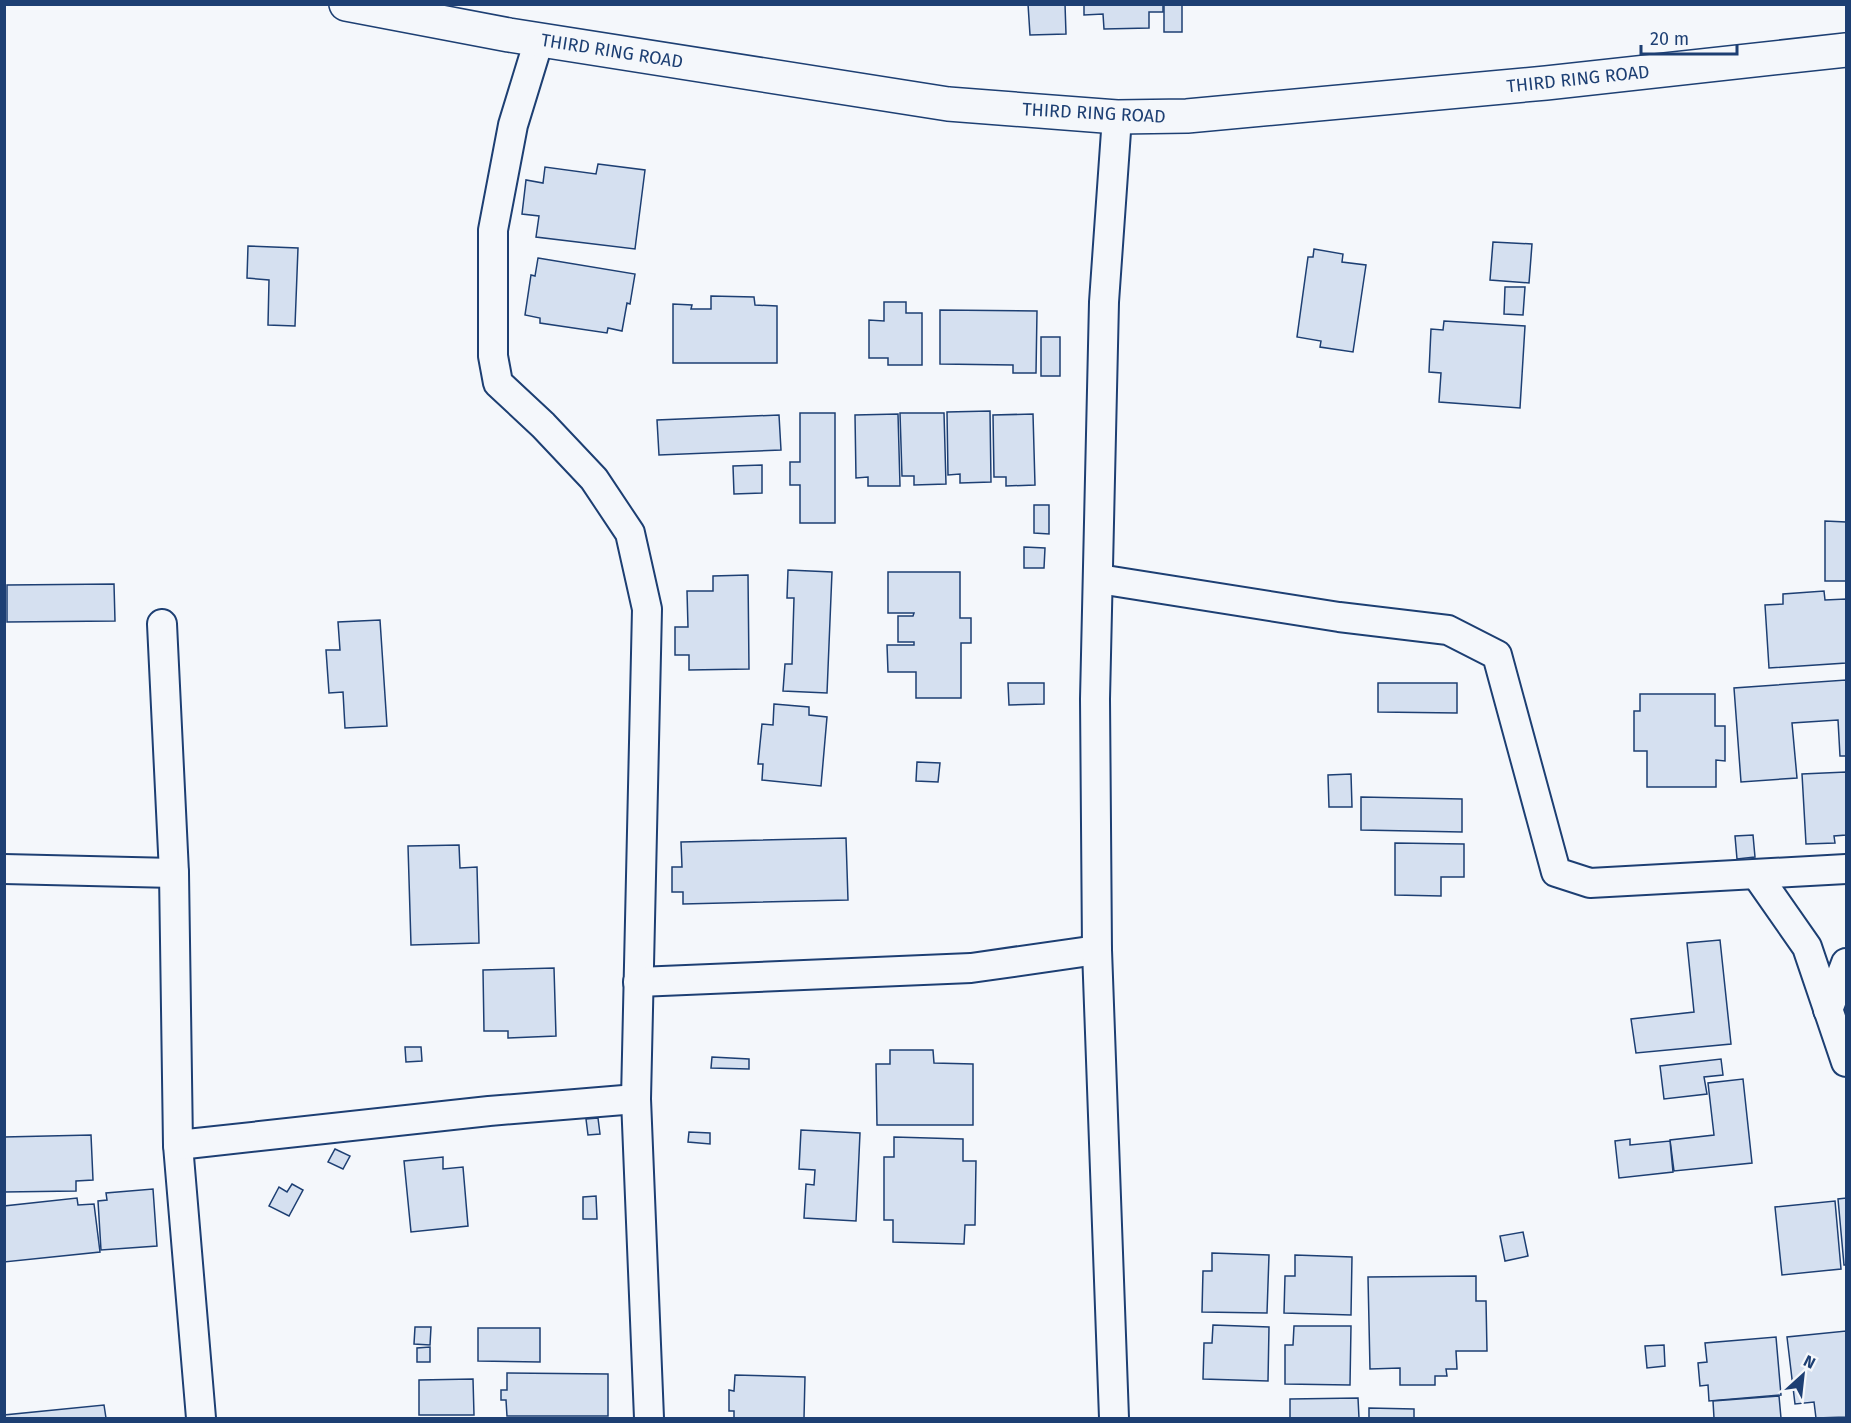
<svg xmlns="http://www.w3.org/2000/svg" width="1851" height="1423" font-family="'Fira Sans',sans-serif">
	<rect width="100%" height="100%" fill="#f4f7fb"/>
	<g fill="#d5e0f0" stroke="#1d3f73" stroke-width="1.5">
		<polygon points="1028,4 1065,4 1066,34 1030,35"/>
		<polygon points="1084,4 1163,4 1163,12 1149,12 1149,28 1104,29 1103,14 1084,15"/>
		<rect x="1164" y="4" width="18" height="28"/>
		<polygon points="598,164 645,170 635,249 536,237 539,216 522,214 526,180 543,183 545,167 596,174"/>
		<polygon points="1493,242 1532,244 1529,283 1490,280"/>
		<polygon points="248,246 298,248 295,326 268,325 269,280 247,278"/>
		<polygon points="1314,249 1343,254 1342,262 1366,265 1353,352 1320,347 1321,341 1297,337 1308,257 1313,257"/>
		<polygon points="538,258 635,274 630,304 627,303 622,331 608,328 607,333 540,323 540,318 525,315 531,275 535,276"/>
		<polygon points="1505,287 1525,287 1523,315 1504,314"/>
		<polygon points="711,296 754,297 755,305 777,306 777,363 673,363 673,304 692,305 691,309 711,309"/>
		<polygon points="884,302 906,302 906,313 922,313 922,365 888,365 888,358 869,358 869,320 884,321"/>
		<polygon points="940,310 1037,311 1036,373 1013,373 1013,365 940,364"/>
		<polygon points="1444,321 1525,326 1520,408 1439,402 1441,373 1429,372 1431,329 1443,330"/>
		<rect x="1041" y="337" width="19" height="39"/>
		<polygon points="990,411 991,482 960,483 960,474 948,475 947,412"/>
		<polygon points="800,413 835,413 835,523 800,523 800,485 790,485 790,462 800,462"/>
		<polygon points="900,413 944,413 946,484 914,485 914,476 902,476"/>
		<polygon points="898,414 900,486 868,486 868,477 856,478 855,415"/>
		<polygon points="1033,414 1035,485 1006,486 1006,477 994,477 993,415"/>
		<polygon points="779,415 781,450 659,455 657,420"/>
		<polygon points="762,465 762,493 734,494 733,466"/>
		<polygon points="1034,505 1049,505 1049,534 1034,533"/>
		<polygon points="1825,521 1846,522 1846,581 1825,581"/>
		<polygon points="1024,547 1045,548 1044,568 1024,568"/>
		<polygon points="788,570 832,572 827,693 783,691 785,664 792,664 794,598 787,598"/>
		<polygon points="888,572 960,572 960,618 971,618 971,643 961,643 961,698 916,698 916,672 888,672 887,645 914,645 914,642 898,642 898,616 913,616 914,613 888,613"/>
		<polygon points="748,575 749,669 689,670 689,655 675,655 675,627 688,627 687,591 713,591 713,576"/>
		<polygon points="114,584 115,621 7,622 7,585"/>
		<polygon points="1824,591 1825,600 1846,599 1846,663 1769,668 1765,605 1783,604 1783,594"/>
		<polygon points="380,620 387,726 345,728 343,692 329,693 326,650 340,650 338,622"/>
		<polygon points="1846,680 1846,756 1840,756 1838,720 1792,723 1797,778 1741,782 1734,688"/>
		<polygon points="1008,683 1044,683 1044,704 1009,705"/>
		<polygon points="1378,683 1457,683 1457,713 1378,712"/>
		<polygon points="1640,694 1715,694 1715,726 1725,726 1725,761 1716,760 1716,787 1647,787 1647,751 1634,751 1634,711 1640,711"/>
		<polygon points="774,704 809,707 809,715 827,717 821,786 762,780 763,764 758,764 762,724 773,725"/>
		<polygon points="917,762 940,763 938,782 916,781"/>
		<polygon points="1846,772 1846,835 1834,836 1835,843 1806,844 1802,774"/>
		<polygon points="1351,774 1352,807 1329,807 1328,775"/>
		<polygon points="1361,797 1462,799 1462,832 1361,830"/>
		<polygon points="1753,835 1755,857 1737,859 1735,836"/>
		<polygon points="846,838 848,900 683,904 683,892 672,892 672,867 682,867 681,842"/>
		<polygon points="1395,843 1464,844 1464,877 1441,877 1441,896 1395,895"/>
		<polygon points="459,845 460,868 477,867 479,943 411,945 408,846"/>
		<polygon points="1720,940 1731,1044 1636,1053 1631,1019 1694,1012 1687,943"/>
		<polygon points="554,968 556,1036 508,1038 508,1031 484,1031 483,970"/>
		<polygon points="405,1047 421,1047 422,1061 406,1062"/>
		<polygon points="890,1050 933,1050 934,1063 973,1064 973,1125 877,1125 876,1064 890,1064"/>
		<polygon points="712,1057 749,1059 749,1069 711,1068"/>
		<polygon points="1721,1059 1723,1075 1704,1077 1707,1094 1664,1099 1660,1066"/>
		<polygon points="1743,1079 1752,1163 1674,1171 1670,1140 1714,1135 1708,1083"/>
		<polygon points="598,1118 600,1134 588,1135 586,1119"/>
		<polygon points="801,1130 860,1133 856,1221 804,1218 806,1184 814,1185 815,1170 799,1169"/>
		<polygon points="689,1132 710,1133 710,1144 688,1142"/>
		<polygon points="91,1135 93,1180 76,1181 76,1191 4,1192 4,1137"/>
		<polygon points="894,1137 963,1139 963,1161 976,1161 975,1225 965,1225 964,1244 893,1242 893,1220 884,1220 884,1157 894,1157"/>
		<polygon points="1630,1139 1630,1145 1670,1141 1673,1172 1619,1178 1615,1141"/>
		<polygon points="335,1149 350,1156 343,1169 328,1162"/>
		<polygon points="443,1157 443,1169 463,1167 468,1226 411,1232 404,1161"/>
		<polygon points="292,1184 303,1190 289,1216 269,1206 279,1187 287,1192"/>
		<polygon points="153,1189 157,1246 101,1250 98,1201 107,1200 106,1193"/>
		<polygon points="596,1196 597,1219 583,1219 583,1197"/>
		<polygon points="77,1198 78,1205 94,1204 100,1252 4,1262 4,1206"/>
		<polygon points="1846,1198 1846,1265 1844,1265 1838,1199"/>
		<polygon points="1835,1201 1841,1269 1782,1275 1775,1207"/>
		<polygon points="1523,1232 1528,1256 1505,1261 1500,1236"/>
		<polygon points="1212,1253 1269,1255 1267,1313 1202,1312 1203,1271 1212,1271"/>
		<polygon points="1295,1255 1352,1257 1351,1315 1284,1313 1285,1276 1295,1276"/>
		<polygon points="1476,1276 1476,1301 1486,1301 1487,1351 1456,1351 1457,1369 1446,1369 1447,1376 1435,1376 1435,1385 1400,1385 1400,1368 1370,1369 1368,1277"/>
		<polygon points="1213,1325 1269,1327 1268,1381 1203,1379 1204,1343 1212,1343"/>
		<polygon points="1294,1326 1351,1326 1350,1385 1285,1384 1285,1345 1293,1345"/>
		<polygon points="415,1327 431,1327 430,1345 414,1344"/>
		<polygon points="478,1328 540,1328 540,1362 478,1361"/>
		<polygon points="1846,1331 1846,1417 1816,1418 1814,1402 1795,1404 1787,1337"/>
		<polygon points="1776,1337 1781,1395 1709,1401 1708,1385 1700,1386 1698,1363 1707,1362 1705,1343"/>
		<polygon points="1664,1345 1665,1366 1647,1368 1645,1346"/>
		<polygon points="430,1347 430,1362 417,1362 417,1348"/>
		<polygon points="507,1373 608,1374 608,1416 507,1416 506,1400 501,1400 501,1390 507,1390"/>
		<polygon points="735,1375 805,1377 804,1418 734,1418 734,1411 729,1411 729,1390 734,1391"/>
		<polygon points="473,1379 474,1415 419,1415 419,1380"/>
		<polygon points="1779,1396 1781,1418 1714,1418 1713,1401"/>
		<polygon points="1358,1398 1359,1418 1290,1418 1290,1399"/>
		<polygon points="104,1405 106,1418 4,1418 4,1415"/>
		<polygon points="1369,1408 1414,1409 1414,1418 1369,1418"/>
	</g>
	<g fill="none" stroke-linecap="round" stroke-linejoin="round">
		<g stroke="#1d3f73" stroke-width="32">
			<g id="minor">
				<polyline points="539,40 513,125 493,230 493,356 498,383 543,425 594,479 630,533 647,609 636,1099 649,1418"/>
				<polyline points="1099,579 1339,617 1448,630 1497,655 1556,872 1590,883 1846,869"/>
				<polyline points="162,624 174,873 178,1145 201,1418"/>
				<polyline points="4,869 174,873"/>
				<polyline points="1756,874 1807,947 1846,1062"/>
				<polyline points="638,982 971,968 1097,950"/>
				<polyline points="1828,1010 1846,963"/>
				<polyline points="178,1145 489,1111 636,1099"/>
				<polyline points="1114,1418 1097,950 1095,699 1104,302 1117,117"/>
			</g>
		</g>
		<g stroke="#1d3f73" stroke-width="36">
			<polyline id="tertiary" points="346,4 509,35 948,104 1117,117 1187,116 1546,83 1846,50"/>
		</g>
		<use href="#minor" stroke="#f4f7fb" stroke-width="28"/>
		<use href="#tertiary" stroke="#f4f7fb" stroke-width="33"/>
	</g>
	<g text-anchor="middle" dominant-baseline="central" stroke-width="4.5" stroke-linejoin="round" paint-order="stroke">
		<g font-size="18" fill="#1d3f73" stroke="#f4f7fb">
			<text transform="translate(612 51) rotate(9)">THIRD RING ROAD</text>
			<text transform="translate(1578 79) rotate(-6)">THIRD RING ROAD</text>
			<text transform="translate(1094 113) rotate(3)">THIRD RING ROAD</text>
		</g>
	</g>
	<rect width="1851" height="1423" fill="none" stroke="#1d3f73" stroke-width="12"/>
	<g transform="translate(1803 1375) rotate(27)" stroke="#f4f7fb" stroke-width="4.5" paint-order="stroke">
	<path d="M0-4.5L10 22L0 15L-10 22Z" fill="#1d3f73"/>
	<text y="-9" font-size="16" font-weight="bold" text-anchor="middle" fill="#1d3f73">N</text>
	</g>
	<path d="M1641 45v9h96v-9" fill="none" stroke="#1d3f73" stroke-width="3"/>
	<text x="1650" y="45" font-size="18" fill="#1d3f73" stroke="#f4f7fb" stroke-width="4.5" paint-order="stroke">20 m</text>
</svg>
